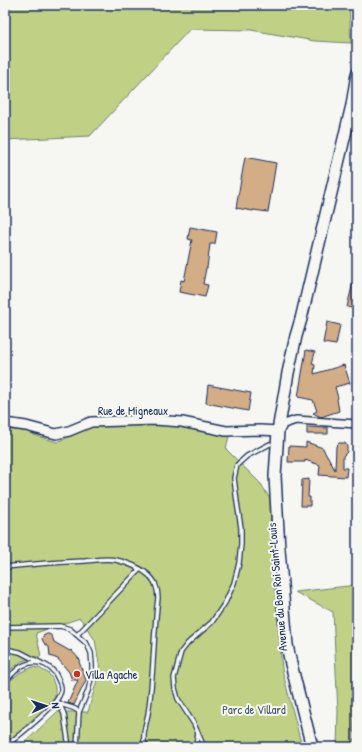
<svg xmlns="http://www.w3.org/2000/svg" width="362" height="752" font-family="'Patrick Hand',sans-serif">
	<rect width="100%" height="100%" fill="#f6f6f2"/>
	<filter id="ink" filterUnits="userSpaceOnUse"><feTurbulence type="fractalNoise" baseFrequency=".025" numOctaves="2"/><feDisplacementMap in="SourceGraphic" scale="8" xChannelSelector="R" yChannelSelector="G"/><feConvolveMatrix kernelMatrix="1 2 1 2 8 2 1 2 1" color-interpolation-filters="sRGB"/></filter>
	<g filter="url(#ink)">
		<polygon fill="#ece0d1" points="357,652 357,747 353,747 356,663"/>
		<g fill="#c0d186" stroke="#6e8072">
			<polygon points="5,5 349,5 351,43 315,41 251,30 190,29 90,136 5,140"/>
			<polygon points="96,425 167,425 229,436 226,449 261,484 270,499 272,558 282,669 284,677 302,747 20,747 57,712 88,712 100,669 95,640 80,618 36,633 41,656 22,661 5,674 5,429 34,432 34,435 57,442"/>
			<polygon points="357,585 357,652 353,747 337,747 338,711 333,612 295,592"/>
			<polygon points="33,667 39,668 48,673 52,678 55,687 55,696 48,705 5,745 5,685 21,672"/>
		</g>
		<g fill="#d3ad85" stroke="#1b2f5e">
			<polygon points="245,157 276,163 268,212 253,210 253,211 236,208"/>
			<polygon points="190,227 217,232 215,244 210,244 207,268 206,268 203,284 208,285 205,297 179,292 181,280 184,281 192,240 188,239"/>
			<polygon points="354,278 357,278 357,309 347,307"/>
			<polygon points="327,322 340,325 336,345 323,343"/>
			<polygon points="306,350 315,352 312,364 315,365 314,374 344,365 350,383 335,387 338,398 337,399 339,411 321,417 313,413 317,411 313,400 298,397"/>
			<polygon points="208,385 251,393 248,411 206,403"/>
			<polygon points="307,427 328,428 328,434 307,434"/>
			<polygon points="306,442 323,448 326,455 327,455 335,470 336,446 339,443 345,443 347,446 347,452 343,456 343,468 347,468 346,477 319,475 320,465 305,460 305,462 288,462 289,446 306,447"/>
			<polygon points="309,479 308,497 310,497 310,506 301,506 302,480"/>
			<polygon points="47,634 49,634 52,636 54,642 70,651 71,650 80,660 79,662 86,680 74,705 68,703 78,680 72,680 69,672 58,659 50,656 49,647 44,643 42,639 43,636"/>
		</g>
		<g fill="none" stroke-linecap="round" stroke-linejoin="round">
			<g stroke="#1b2f5e" stroke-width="6">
				<g id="service">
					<path d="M5,567C32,564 58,562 85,561C95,560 107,558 116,560C129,563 148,570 155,583C157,588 158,593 158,598C153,637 154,676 148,714C146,724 141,738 146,747"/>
					<polyline points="5,627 60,626 70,629 87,644 91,653 92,665 92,675 88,691 79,712 77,747"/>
					<polyline points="77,635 140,569"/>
					<polyline points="5,649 20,652 41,663"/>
					<path d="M5,681C11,676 17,668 24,665C36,660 47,663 55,673C57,677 62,685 61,690C60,705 17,736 5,747"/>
					<path d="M56,701C64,708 73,705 79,712"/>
					<polyline points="60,705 64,714 69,747"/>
					<polyline points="193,747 196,743 198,733"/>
					<polyline points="204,747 194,724 178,699 175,688 174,678 181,652 188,643 212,622 225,603 234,583 239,563 241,544 241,528 237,502 234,478 237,465 247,456 270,444"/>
				</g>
			</g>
			<g stroke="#1b2f5e" stroke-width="10">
				<polyline id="minor" points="284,424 296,420 357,424"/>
			</g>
			<g stroke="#1b2f5e" stroke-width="12">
				<polyline id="tertiary" points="5,423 26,426 56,434 69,431 91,422 155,420 182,422 226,431 260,430 278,431 281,427"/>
			</g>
			<g stroke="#1b2f5e" stroke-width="14">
				<polyline id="primary" points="312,747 291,664 287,645 279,549 275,476 278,431 288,373 296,336 301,319 352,105 357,74"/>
			</g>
			<use href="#service" stroke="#f6f6f2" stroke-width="3.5"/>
			<use href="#minor" stroke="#f6f6f2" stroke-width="7"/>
			<use href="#tertiary" stroke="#f6f6f2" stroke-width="9"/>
			<use href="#primary" stroke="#f6f6f2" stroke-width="11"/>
		</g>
	</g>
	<circle fill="#c8321e" stroke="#f6f6f2" stroke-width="1.5" cx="77" cy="674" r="4"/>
	<g text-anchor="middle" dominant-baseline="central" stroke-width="4" stroke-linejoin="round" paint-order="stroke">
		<g font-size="12" fill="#1b2f5e" stroke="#f6f6f2">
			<text x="133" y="410">Rue de Migneaux</text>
			<text transform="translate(277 587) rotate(-95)">Avenue du Bon Roi Saint-Louis</text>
		</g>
		<g font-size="12" fill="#1b2f5e" stroke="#f6f6f2" text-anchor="start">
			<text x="85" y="674">Villa Agache</text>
		</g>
		<g font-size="12" fill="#445868" stroke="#f6f6f2">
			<text x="254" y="709">Parc de Villard</text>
		</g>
	</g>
	<rect width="362" height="752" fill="none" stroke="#f6f6f2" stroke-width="20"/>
	<rect x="10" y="10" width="342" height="732" fill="none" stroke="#1b2f5e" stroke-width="1.5" filter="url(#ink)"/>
	<g transform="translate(46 706) rotate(87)" stroke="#f6f6f2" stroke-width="3" paint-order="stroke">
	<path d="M0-3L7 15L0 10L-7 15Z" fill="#1b2f5e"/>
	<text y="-6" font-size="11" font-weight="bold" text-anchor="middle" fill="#1b2f5e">N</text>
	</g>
</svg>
